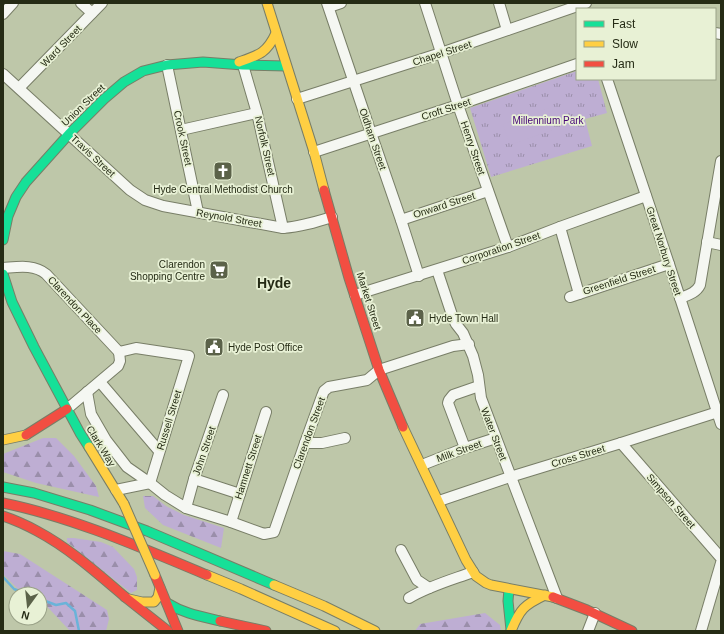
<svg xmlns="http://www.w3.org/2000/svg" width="724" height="634" font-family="Arial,sans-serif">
	<defs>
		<pattern id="grass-tufts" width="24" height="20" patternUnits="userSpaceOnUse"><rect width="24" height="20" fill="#beaed3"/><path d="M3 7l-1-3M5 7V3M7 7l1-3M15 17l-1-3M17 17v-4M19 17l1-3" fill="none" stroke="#9a8eaa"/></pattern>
		<pattern id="forest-firs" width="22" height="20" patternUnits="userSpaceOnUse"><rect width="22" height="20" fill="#beaed3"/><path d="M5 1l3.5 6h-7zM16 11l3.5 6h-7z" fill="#9a8eaa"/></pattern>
	</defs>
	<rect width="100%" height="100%" fill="#bec7a9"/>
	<polygon fill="url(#grass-tufts)" points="577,71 577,79 598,79 607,113 585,119 592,146 491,177 470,108"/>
	<g fill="url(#forest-firs)">
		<polygon points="43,438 56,438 74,456 96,486 99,497 36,483 3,472 3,454"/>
		<polygon points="143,496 153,496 166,506 184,515 224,528 221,548 163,525 145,508"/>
		<polygon points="67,538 74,538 101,542 113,547 134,569 137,577 137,590 131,593 67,542"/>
		<polygon points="3,551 20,554 107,610 109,619 106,631 70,631 40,599 40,594 29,594 18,589 3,574"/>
		<polygon points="485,613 500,625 501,631 415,631 420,624"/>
	</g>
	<polygon fill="#beaed3" points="548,108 555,129 510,145 503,124"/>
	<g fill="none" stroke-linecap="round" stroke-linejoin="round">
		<g stroke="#6ab3d9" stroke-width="2.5">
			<polyline points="3,577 14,589 27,594"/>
			<polyline points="40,599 56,605 66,603 75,611 79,631"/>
		</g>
		<g stroke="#787e67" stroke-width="12">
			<g id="street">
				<polyline points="81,3 92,13"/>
				<polyline points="327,3 371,133 401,220 419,276"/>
				<polyline points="425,3 458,105 508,247"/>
				<polyline points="499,3 507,30"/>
				<polyline points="329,7 341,3"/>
				<polyline points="3,14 13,3"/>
				<polyline points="715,33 721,34"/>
				<polyline points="167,65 198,212"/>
				<polyline points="243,65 257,113 283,228"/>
				<path d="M3,74L130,190L145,200L163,206L283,228C300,227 316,222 332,217"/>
				<polyline points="607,79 669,264 721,424"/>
				<polyline points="19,88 102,3"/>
				<polyline points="297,99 441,53 586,3"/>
				<polyline points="181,130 257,113"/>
				<polyline points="314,152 458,105 577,64"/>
				<polyline points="401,220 488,191"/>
				<polyline points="560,227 579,294"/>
				<polyline points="707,242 721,245"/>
				<path d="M3,268C18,267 34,264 46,274L119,352"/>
				<polyline points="437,270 453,318 456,324 463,333 473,356 478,375 481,398 557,598"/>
				<polyline points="355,295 508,247 560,227 646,196"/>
				<polyline points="570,297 669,264"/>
				<path d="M680,298C688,295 696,293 700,285L721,161"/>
				<polyline points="119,352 136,348 189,356 150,483"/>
				<polyline points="100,382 159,451"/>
				<polyline points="87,392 91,414 106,440 127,467 150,483 165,495 186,508 231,522 264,534 274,532 305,443 322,396 324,391 329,387 367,380 379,370 453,346 469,344"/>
				<polyline points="67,409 118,366 120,361 119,352"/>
				<polyline points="305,443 322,443 345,438"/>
				<polyline points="621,443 721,558"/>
				<polyline points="465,448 448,403 449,400 453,395 479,386"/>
				<polyline points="422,465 465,448 496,438"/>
				<polyline points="194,479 240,494"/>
				<polyline points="116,490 150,483"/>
				<polyline points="439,501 510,477 621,443 721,411"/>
				<polyline points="186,508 194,479 223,395"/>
				<polyline points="231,522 266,412"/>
				<polyline points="401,550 417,580 429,588"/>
				<path d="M409,598C429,586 451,580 473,572"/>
				<polyline points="588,631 595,613"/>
				<polyline points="701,631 721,563"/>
			</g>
		</g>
		<g stroke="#787e67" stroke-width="11">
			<g id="fast">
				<polyline points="3,240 8,216 16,197 26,182 69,134 104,99 124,82 143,71 167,65 203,62 243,65 286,66"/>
				<polyline points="3,274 12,302 34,347 80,433 89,447"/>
				<polyline points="3,487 34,493 90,510 147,531 274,585"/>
				<polyline points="509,589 508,601 511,630"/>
				<path d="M167,603C185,614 199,616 220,621"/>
			</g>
		</g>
		<g stroke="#787e67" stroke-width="11">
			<g id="slow">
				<polyline points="267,3 314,152 324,190"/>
				<path d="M239,62C259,55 267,53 276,33"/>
				<polyline points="403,427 466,560 476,576 486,583 491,585 553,597"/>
				<polyline points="3,440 26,435"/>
				<polyline points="89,447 124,504"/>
				<polyline points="207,575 241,589 335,631"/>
				<polyline points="274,585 324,606 375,631"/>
				<polyline points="129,599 142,602 154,602 158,597 160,588"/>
				<path d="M511,631C520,609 524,605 545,595"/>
			</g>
		</g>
		<g stroke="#787e67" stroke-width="11">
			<g id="jam">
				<polyline points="324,190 349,278 379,370 403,427"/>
				<polyline points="26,435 67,409"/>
				<path d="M3,503C72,517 142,548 207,575"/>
				<path d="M3,516C15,520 26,525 37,531C69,548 97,573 125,597"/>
				<polyline points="155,575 178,631"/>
				<polyline points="125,597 168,631"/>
				<polyline points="553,597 587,610 632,631"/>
				<polyline points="220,621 266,631"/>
			</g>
		</g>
		<use href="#street" stroke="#f5f7f2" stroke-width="10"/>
		<use href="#fast" stroke="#16e098" stroke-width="9"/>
		<use href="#slow" stroke="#ffcf43" stroke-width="9"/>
		<use href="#jam" stroke="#f24e42" stroke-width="9"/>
		<g stroke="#787e67" stroke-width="11" stroke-linecap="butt">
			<polyline id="slow-bridge" points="124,504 155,575"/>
		</g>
		<use href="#slow-bridge" stroke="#ffcf43" stroke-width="9"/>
	</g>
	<defs>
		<g id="church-square" transform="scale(1)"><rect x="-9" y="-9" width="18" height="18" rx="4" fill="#5b6249" stroke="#e8f1d5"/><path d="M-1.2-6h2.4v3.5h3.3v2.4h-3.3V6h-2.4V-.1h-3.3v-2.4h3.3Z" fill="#fff"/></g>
		<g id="supermarket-square" transform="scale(1)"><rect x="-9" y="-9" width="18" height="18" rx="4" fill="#5b6249" stroke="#e8f1d5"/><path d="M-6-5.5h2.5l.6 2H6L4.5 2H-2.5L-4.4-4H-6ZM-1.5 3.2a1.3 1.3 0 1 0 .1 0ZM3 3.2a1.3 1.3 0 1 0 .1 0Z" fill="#fff"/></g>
		<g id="civic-square" transform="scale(1)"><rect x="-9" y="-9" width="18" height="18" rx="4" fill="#5b6249" stroke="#e8f1d5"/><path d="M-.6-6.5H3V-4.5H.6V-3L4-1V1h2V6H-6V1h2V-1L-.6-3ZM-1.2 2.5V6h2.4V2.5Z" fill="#fff"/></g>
	</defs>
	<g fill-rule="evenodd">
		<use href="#church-square" x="223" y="171"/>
		<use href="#supermarket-square" x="219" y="270"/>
		<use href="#civic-square" x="415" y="318"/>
		<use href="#civic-square" x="214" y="347"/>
	</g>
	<g text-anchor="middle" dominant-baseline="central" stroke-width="3.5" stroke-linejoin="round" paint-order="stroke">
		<g font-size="10" fill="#252b15" stroke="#e8f1d5">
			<text transform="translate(61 46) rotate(-46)">Ward Street</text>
			<text transform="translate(442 53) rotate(-18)">Chapel Street</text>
			<text transform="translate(83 105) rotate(-44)">Union Street</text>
			<text transform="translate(446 109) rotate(-18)">Croft Street</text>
			<text transform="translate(183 138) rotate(78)">Crook Street</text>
			<text transform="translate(373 139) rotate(71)">Oldham Street</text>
			<text transform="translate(265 146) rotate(77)">Norfolk Street</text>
			<text transform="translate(473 148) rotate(71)">Henry Street</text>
			<text transform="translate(93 156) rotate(43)">Travis Street</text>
			<text transform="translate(444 205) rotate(-18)">Onward Street</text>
			<text transform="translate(229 218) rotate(10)">Reynold Street</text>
			<text transform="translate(501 248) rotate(-19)">Corporation Street</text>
			<text transform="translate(664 251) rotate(72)">Great Norbury Street</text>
			<text transform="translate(619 280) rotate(-18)">Greenfield Street</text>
			<text transform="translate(369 301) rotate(72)">Market Street</text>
			<text transform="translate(75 305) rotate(47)">Clarendon Place</text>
			<text transform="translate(169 420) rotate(-73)">Russell Street</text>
			<text transform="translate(309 433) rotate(-70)">Clarendon Street</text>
			<text transform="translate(494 434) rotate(69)">Water Street</text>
			<text transform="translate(101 446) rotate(58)">Clark Way</text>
			<text transform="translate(204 451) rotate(-71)">John Street</text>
			<text transform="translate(459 451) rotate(-20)">Milk Street</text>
			<text transform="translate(578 456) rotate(-17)">Cross Street</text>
			<text transform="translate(248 467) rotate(-72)">Hamnett Street</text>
			<text transform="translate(671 501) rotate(49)">Simpson Street</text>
		</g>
		<g font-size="10" fill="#450577" stroke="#e8f1d5">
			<text x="548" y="120">Millennium Park</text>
		</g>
		<g font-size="10" fill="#252b15" stroke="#e8f1d5" text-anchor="start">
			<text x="223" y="189" text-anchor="middle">Hyde Central Methodist Church</text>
			<text x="205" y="264" text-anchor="end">Clarendon<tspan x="205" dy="12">Shopping Centre</tspan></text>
			<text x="429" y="318">Hyde Town Hall</text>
			<text x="228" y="347">Hyde Post Office</text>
		</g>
		<g font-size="14" font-weight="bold" fill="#252b15" stroke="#e8f1d5">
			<text x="274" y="283">Hyde</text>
		</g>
	</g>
	<rect width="724" height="634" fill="none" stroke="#252b15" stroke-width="8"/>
	<rect x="576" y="8" width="140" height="72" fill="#e8f1d5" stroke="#9aa288"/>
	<rect x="584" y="21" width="20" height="6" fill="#16e098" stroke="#9aa288"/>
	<text x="612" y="28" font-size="12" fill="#252b15">Fast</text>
	<rect x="584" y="41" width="20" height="6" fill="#ffcf43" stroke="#9aa288"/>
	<text x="612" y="48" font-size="12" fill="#252b15">Slow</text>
	<rect x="584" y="61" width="20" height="6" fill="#f24e42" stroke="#9aa288"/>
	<text x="612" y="68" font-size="12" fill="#252b15">Jam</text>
	<g transform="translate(28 606) rotate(195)"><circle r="19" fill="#e8f1d5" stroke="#9aa288"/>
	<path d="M0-3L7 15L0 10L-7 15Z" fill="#5b6249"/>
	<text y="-6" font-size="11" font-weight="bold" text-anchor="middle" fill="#252b15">N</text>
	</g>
</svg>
